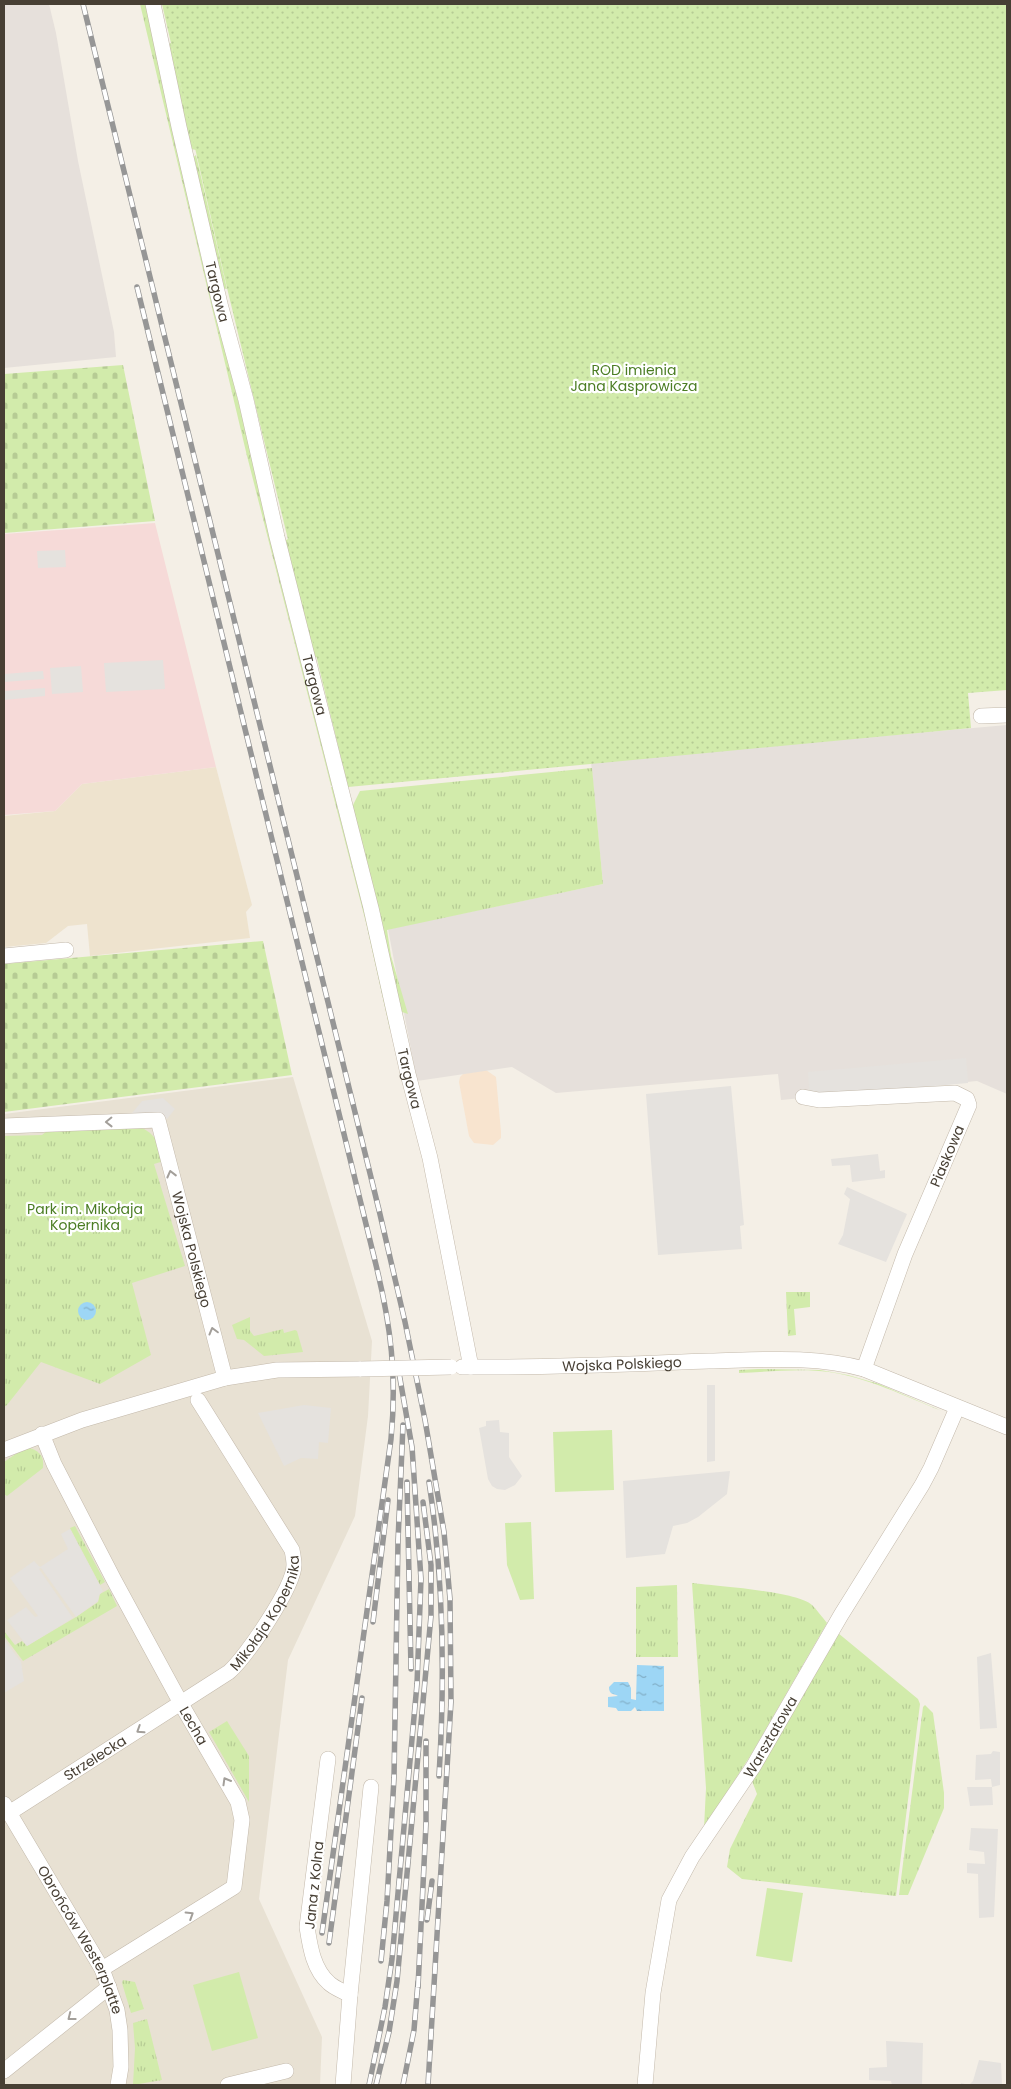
<svg xmlns="http://www.w3.org/2000/svg" width="1011" height="2089" font-family="Poppins,sans-serif">
	<defs>
		<pattern id="grass-tufts" width="24" height="20" patternUnits="userSpaceOnUse" patternTransform="scale(1.25)"><rect width="24" height="20" fill="#d2ebab"/><path d="M3 7l-1-3M5 7V3M7 7l1-3M15 17l-1-3M17 17v-4M19 17l1-3" fill="none" stroke="#b6cb94"/></pattern>
		<pattern id="cemetery-stones" width="16" height="16" patternUnits="userSpaceOnUse" patternTransform="scale(1.25)"><rect width="16" height="16" fill="#d2ebab"/><path d="M2 7V4a2 2 0 0 1 4 0v3zM10 15v-3a2 2 0 0 1 4 0v3z" fill="#b6cb94"/></pattern>
		<pattern id="garden-dots" width="8" height="8" patternUnits="userSpaceOnUse" patternTransform="scale(1.25)"><rect width="8" height="8" fill="#d2ebab"/><path d="M2 2h.1M6 6h.1" fill="none" stroke="#b6cb94" stroke-width="1.8" stroke-linecap="round"/></pattern>
		<pattern id="water-ripples" width="26" height="14" patternUnits="userSpaceOnUse" patternTransform="scale(1.25)"><rect width="26" height="14" fill="#9dd6f5"/><path d="M2 4q2-2 4 0t4 0M15 11q2-2 4 0t4 0" fill="none" stroke="#82afc7"/></pattern>
	</defs>
	<rect width="100%" height="100%" fill="#f4efe6"/>
	<polygon fill="#e8e1d3" points="293,1077 372,1341 368,1416 355,1516 288,1660 259,1899 322,2037 320,2085 4,2085 4,1114"/>
	<polygon fill="#f8e4cf" points="486,1070 496,1077 501,1132 501,1138 493,1145 474,1143 469,1136 459,1082 460,1077 464,1073"/>
	<g fill="#e6e0db">
		<polygon points="4,4 49,4 56,33 78,161 114,332 116,357 4,368"/>
		<polygon points="1007,725 1007,1094 977,1081 781,1100 778,1074 556,1093 512,1067 417,1081 388,929 603,884 591,762"/>
	</g>
	<polygon fill="#eee3ce" points="216,767 252,905 246,912 250,938 90,956 87,924 68,926 46,943 4,947 4,816 55,811 82,784"/>
	<polygon fill="#f6dad8" points="155,523 216,767 82,784 55,811 4,815 4,534"/>
	<g fill="url(#grass-tufts)">
		<polygon points="140,4 148,4 214,304 334,784 331,786 247,456"/>
		<polygon points="171,43 196,150 191,149 169,44"/>
		<polygon points="196,155 227,289 221,288 192,158"/>
		<polygon points="288,539 318,657 314,657 284,541"/>
		<polygon points="592,768 603,884 387,930 391,956 408,1014 402,1012 352,807 360,791"/>
		<polygon points="334,786 393,1028 390,1030 366,923 331,787"/>
		<path d="M135,1125C156,1133 158,1141 164,1161L154,1164L185,1266L132,1283L151,1355L100,1384L41,1362L7,1405L4,1407V1136L42,1135L47,1131Z"/>
		<polygon points="786,1292 810,1292 810,1307 794,1309 796,1335 788,1336"/>
		<polygon points="250,1317 250,1331 254,1336 283,1329 284,1333 295,1330 297,1331 303,1352 264,1356 244,1340 237,1339 232,1325"/>
		<path d="M758,1369L820,1370L848,1375L879,1384L942,1411C904,1396 869,1378 829,1372C801,1368 767,1372 739,1373V1370Z"/>
		<path d="M30,1448C41,1452 44,1457 43,1468L7,1496L4,1494V1462L23,1449Z"/>
		<polygon points="75,1526 105,1582 100,1585 70,1528"/>
		<path d="M692,1583C716,1586 796,1591 812,1605C817,1610 822,1617 827,1623L752,1753L704,1828L706,1788Z"/>
		<polygon points="677,1585 678,1657 636,1657 636,1587"/>
		<polygon points="109,1589 117,1606 23,1661 4,1636 4,1631 15,1645 22,1641 27,1646 76,1617 98,1602 100,1594"/>
		<polygon points="838,1633 918,1699 920,1704 896,1896 742,1879 727,1867 730,1849 757,1794 752,1781"/>
		<polygon points="925,1705 933,1713 944,1793 944,1808 908,1895 899,1895 923,1707"/>
		<polygon points="227,1721 249,1756 249,1802 209,1732"/>
		<polygon points="123,1980 135,1982 144,2009 131,2013 122,1983"/>
		<polygon points="147,2019 162,2080 133,2085 135,2048 133,2023"/>
	</g>
	<g fill="url(#cemetery-stones)">
		<polygon points="123,365 155,521 4,533 4,374"/>
		<polygon points="263,941 292,1075 4,1112 4,964"/>
	</g>
	<polygon fill="url(#garden-dots)" points="162,4 1007,4 1007,690 968,693 971,728 348,787 228,292"/>
	<g fill="#d2ebab">
		<polygon points="612,1430 614,1490 555,1492 553,1432"/>
		<polygon points="531,1522 534,1599 520,1600 507,1565 505,1523"/>
		<polygon points="767,1888 803,1893 792,1962 756,1956"/>
		<polygon points="239,1972 258,2038 212,2051 193,1985"/>
	</g>
	<g fill="#e5e2de">
		<polygon points="65,550 66,567 38,568 37,551"/>
		<polygon points="163,660 165,689 106,692 104,663"/>
		<polygon points="81,666 83,692 52,694 50,668"/>
		<polygon points="43,671 44,679 4,682 4,674"/>
		<polygon points="45,688 45,696 4,700 4,691"/>
		<polygon points="966,1058 968,1083 810,1097 808,1072"/>
		<polygon points="731,1086 744,1225 740,1226 742,1249 658,1255 646,1094"/>
		<polygon points="163,1098 175,1109 167,1119 157,1115 128,1118 142,1101"/>
		<polygon points="878,1154 880,1171 885,1170 885,1178 852,1182 850,1165 832,1166 831,1159"/>
		<polygon points="847,1187 907,1214 886,1262 838,1244 843,1235 850,1199 844,1194"/>
		<polygon points="707,1385 715,1385 715,1461 707,1462"/>
		<polygon points="304,1405 331,1408 328,1443 319,1442 318,1459 301,1458 284,1466 258,1413"/>
		<polygon points="499,1420 500,1432 509,1433 509,1457 522,1476 515,1485 505,1490 497,1489 492,1486 488,1479 479,1428 486,1426 486,1421"/>
		<polygon points="730,1471 727,1494 698,1517 687,1523 673,1526 665,1554 626,1558 623,1481"/>
		<polygon points="70,1529 103,1591 99,1595 98,1601 76,1617 41,1568 39,1569 73,1618 27,1646 7,1620 26,1607 35,1617 38,1616 10,1578 34,1561 40,1567 68,1549 61,1534"/>
		<polygon points="4,1639 21,1662 24,1681 4,1693"/>
		<polygon points="991,1653 997,1728 980,1729 977,1657"/>
		<polygon points="993,1751 1000,1752 1000,1785 992,1787 993,1805 970,1806 967,1787 992,1787 991,1779 975,1780 976,1755 991,1754"/>
		<polygon points="971,1828 998,1829 994,1917 979,1918 978,1874 967,1873 967,1863 985,1864 984,1852 969,1850"/>
		<polygon points="886,2041 923,2043 922,2085 892,2085 891,2081 869,2080 869,2068 887,2067"/>
		<polygon points="979,2060 1001,2063 1002,2085 961,2085 961,2083 969,2085 973,2081"/>
	</g>
	<g fill="url(#water-ripples)">
		<circle cx="87" cy="1311" r="9"/>
		<path d="M637,1665L664,1666V1711H637L635,1707L631,1711H618L616,1708L608,1707V1697L618,1696C613,1693 609,1695 609,1687L614,1682H628L631,1688V1699L636,1700Z"/>
	</g>
	<g fill="none" stroke-linecap="round" stroke-linejoin="round">
		<g stroke="#c3b9ab" stroke-width="16">
			<g id="minor">
				<path id="s1" d="M153,4L179,127L220,304L246,400L277,537L371,908L408,1074L430,1158L471,1367"/>
				<polyline points="981,716 1007,715"/>
				<polyline points="4,956 66,950"/>
				<polyline points="803,1097 819,1100 955,1093 967,1099 969,1105 905,1254 864,1369"/>
				<path id="s2" d="M4,1126L158,1120L225,1378"/>
				<path id="s3" d="M462,1367C544,1368 627,1364 709,1361C759,1360 814,1355 864,1369L1007,1427"/>
				<path id="s4" d="M42,1434L54,1464L114,1580L184,1709L238,1802L242,1820L234,1887L102,1969"/>
				<polyline points="4,1450 82,1420 225,1378 277,1370 361,1369"/>
				<path d="M328,1759L307,1927C310,1946 313,1969 329,1983C334,1988 343,1991 350,1995"/>
				<path id="s5" d="M4,1804L102,1969L117,2010L120,2030L121,2067L118,2085"/>
				<path id="s6" d="M9,1813L229,1672C246,1657 294,1587 294,1565C294,1560 293,1555 292,1550L198,1400"/>
				<polyline points="4,2071 109,1987"/>
				<polyline points="228,2085 286,2071"/>
				<polyline points="343,2085 350,1995 371,1787"/>
				<path id="s7" d="M645,2085L653,1993L669,1900L692,1857L753,1767L841,1615L922,1485L931,1468L957,1408"/>
			</g>
		</g>
		<use href="#minor" stroke="#fff" stroke-width="15"/>
		<g stroke="#969696" stroke-width="5.5">
			<g id="rail">
				<polyline points="83,4 379,1210 405,1322 425,1420 444,1532 450,1599 451,1702 428,2085"/>
				<path d="M137,287L376,1265C391,1326 397,1376 391,1439L322,1933"/>
				<polyline points="407,1482 411,1669"/>
				<path d="M429,1482C444,1580 445,1677 439,1776"/>
				<polyline points="373,1622 388,1500"/>
				<polyline points="427,1920 432,1881"/>
				<polyline points="329,1943 362,1698"/>
				<polyline points="381,1961 387,1901 394,1778 398,1541 403,1425"/>
				<polyline points="418,1987 426,1824 426,1741"/>
				<polyline points="369,2085 385,2007 392,1959 417,1684 421,1579 412,1447 399,1373"/>
				<polyline points="376,2085 389,2032 397,1981 431,1616 431,1565 423,1502"/>
				<polyline points="403,2085 414,2030 418,1982"/>
			</g>
		</g>
		<use href="#rail" stroke="#fff" stroke-width="4" stroke-dasharray="11" stroke-linecap="butt"/>
		<g stroke="#c3b9ab" stroke-width="16" stroke-linecap="butt">
			<polyline id="minor-bridge" points="361,1369 451,1367"/>
		</g>
		<use href="#minor-bridge" stroke="#fff" stroke-width="15"/>
	</g>
	<defs><path id="oneway-chevron" d="M-2-3.5L2.5 0L-2 3.5" fill="none" stroke-width="1.6" stroke-linecap="round" stroke-linejoin="round" transform="scale(1.25)"/></defs>
	<g stroke="#a39f9a">
		<use href="#oneway-chevron" transform="translate(109 1122) rotate(179)"/>
		<use href="#oneway-chevron" transform="translate(171 1174) rotate(-104)"/>
		<use href="#oneway-chevron" transform="translate(213 1331) rotate(-105)"/>
		<use href="#oneway-chevron" transform="translate(140 1730) rotate(147)"/>
		<use href="#oneway-chevron" transform="translate(226 1781) rotate(-120)"/>
		<use href="#oneway-chevron" transform="translate(190 1915) rotate(-32)"/>
		<use href="#oneway-chevron" transform="translate(71 2017) rotate(142)"/>
	</g>
	<g text-anchor="middle" dominant-baseline="central" stroke-width="4.5" stroke-linejoin="round" paint-order="stroke">
		<g font-size="14" fill="#473f34" stroke="#fff">
			<text stroke="none"><textPath href="#s1" startOffset="295">Targowa</textPath></text>
			<text stroke="none"><textPath href="#s1" startOffset="700">Targowa</textPath></text>
			<text stroke="none"><textPath href="#s1" startOffset="1105">Targowa</textPath></text>
			<text transform="translate(947 1156) rotate(-67)">Piaskowa</text>
			<text stroke="none"><textPath href="#s2" startOffset="288">Wojska Polskiego</textPath></text>
			<text stroke="none"><textPath href="#s3" startOffset="160">Wojska Polskiego</textPath></text>
			<text stroke="none"><textPath href="#s6" startOffset="332">Mikołaja Kopernika</textPath></text>
			<text stroke="none"><textPath href="#s4" startOffset="329">Lecha</textPath></text>
			<text stroke="none"><textPath href="#s7" startOffset="379">Warsztatowa</textPath></text>
			<text stroke="none"><textPath href="#s6" startOffset="102">Strzelecka</textPath></text>
			<text transform="translate(314 1885) rotate(-84)">Jana z Kolna</text>
			<text stroke="none"><textPath href="#s5" startOffset="156">Obrońców Westerplatte</textPath></text>
		</g>
		<g font-size="14" fill="#4b7d24" stroke="#fff">
			<text x="634" y="370">ROD imienia<tspan x="634" dy="16">Jana Kasprowicza</tspan></text>
			<text x="85" y="1209">Park im. Mikołaja<tspan x="85" dy="16">Kopernika</tspan></text>
		</g>
	</g>
	<rect width="1011" height="2089" fill="none" stroke="#473f34" stroke-width="10"/>
</svg>
